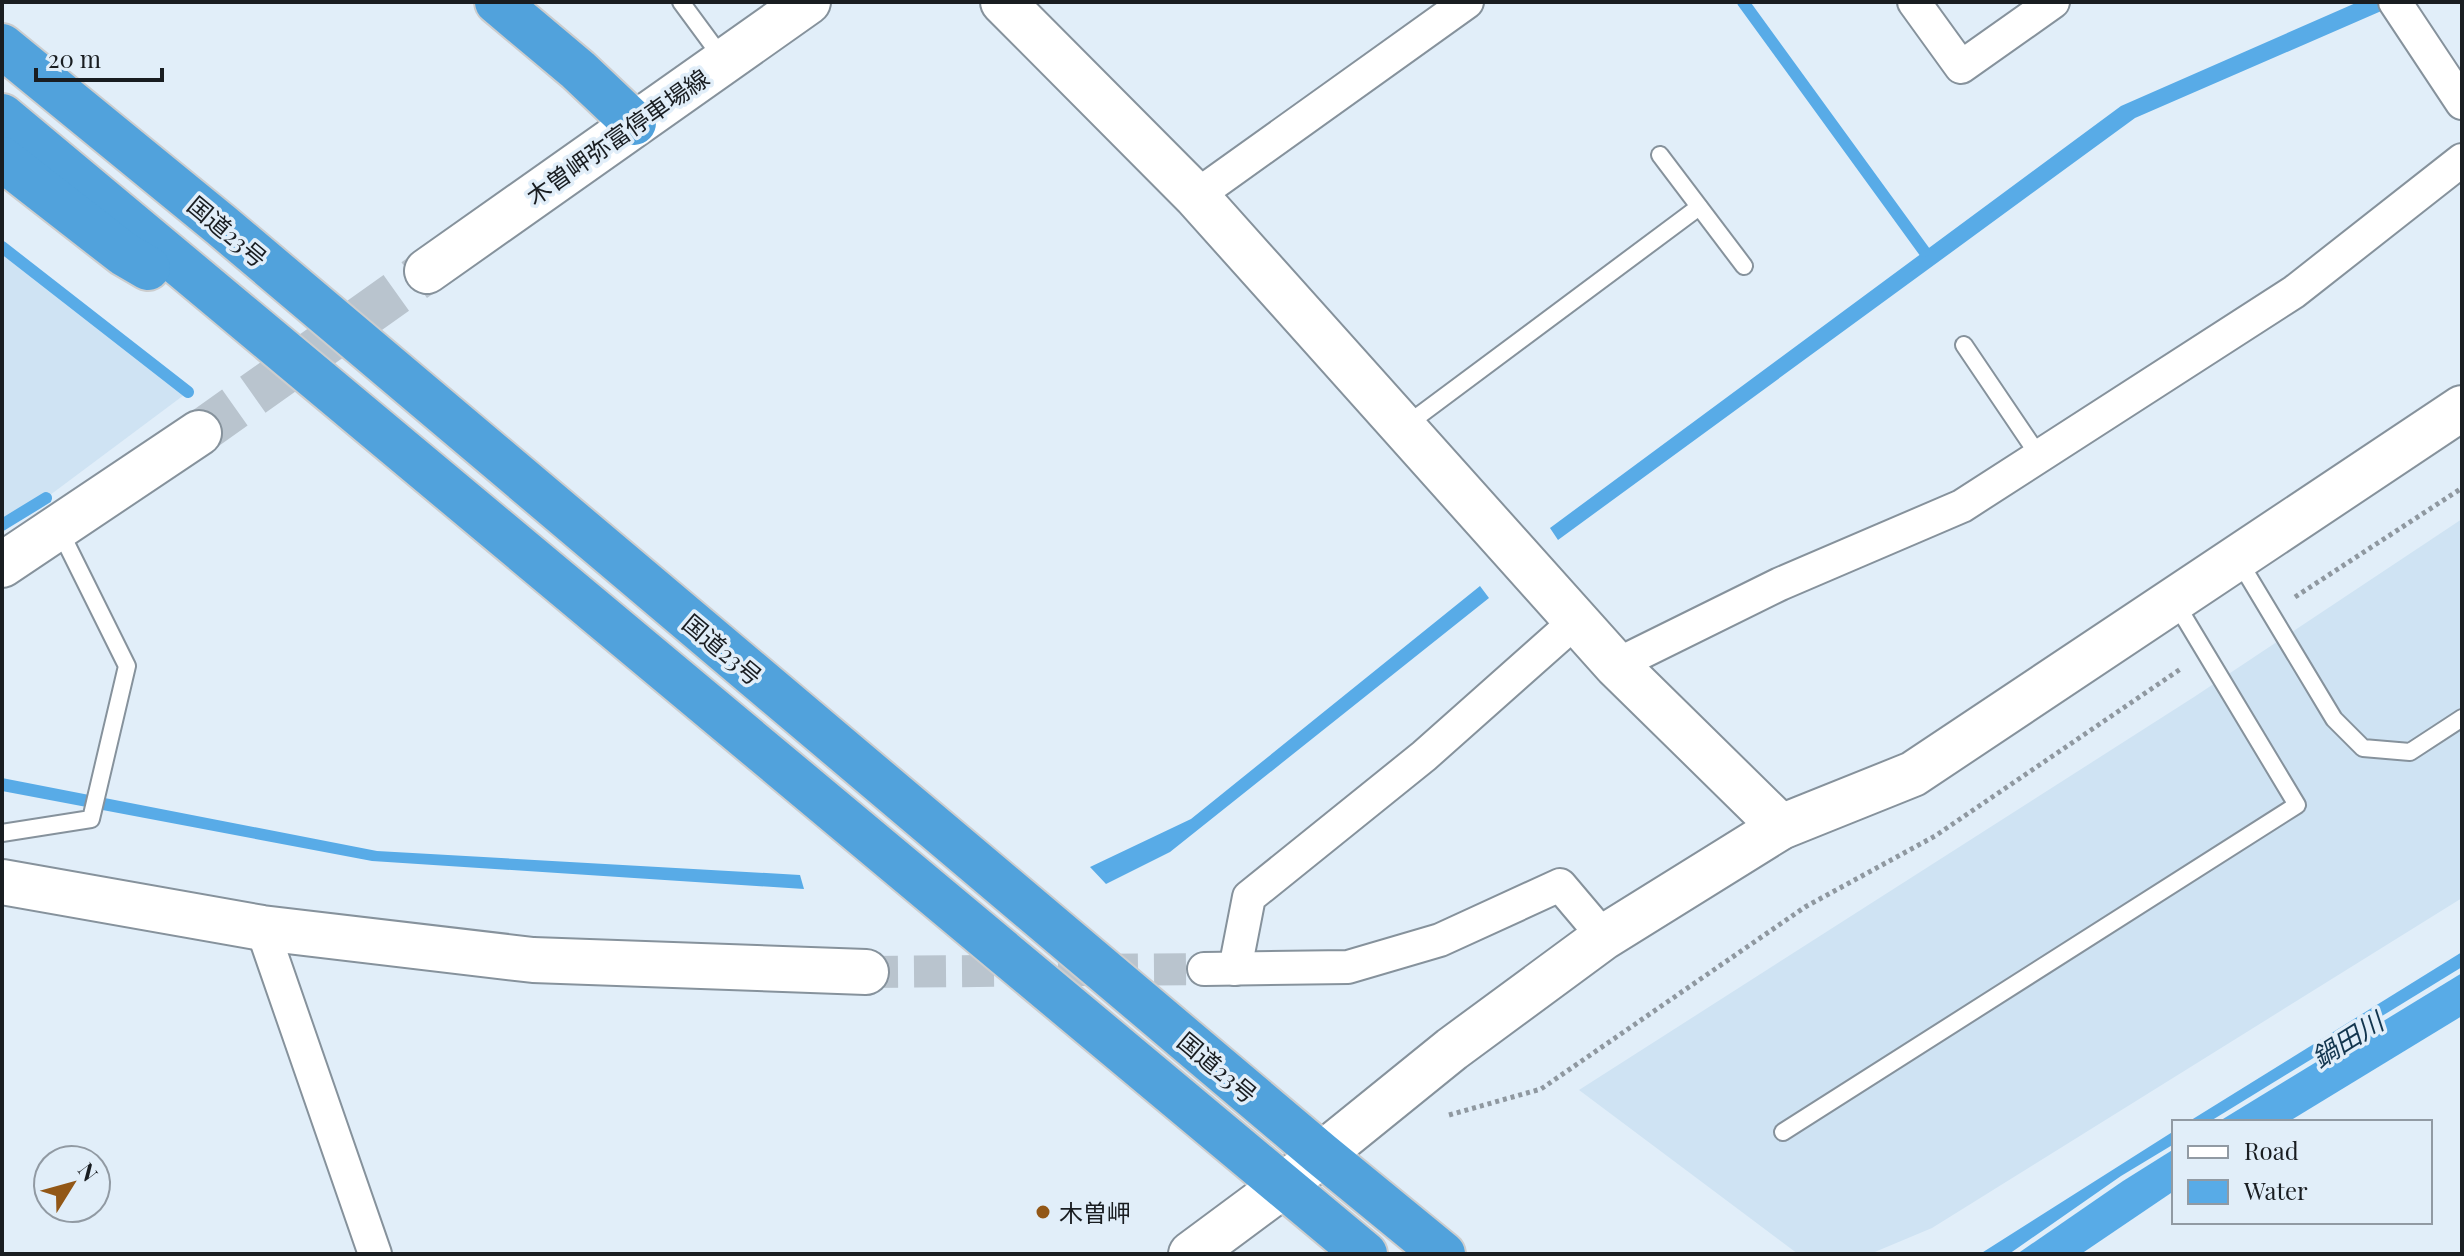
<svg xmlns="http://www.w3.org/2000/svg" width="2464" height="1256" font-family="'Playfair Display','Noto Sans JP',serif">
	<rect width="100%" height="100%" fill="#e1eef9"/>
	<g fill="#cfe3f3">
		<polygon points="2,247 188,392 46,498 2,525"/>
		<polygon points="2462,519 2462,898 1932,1228 1870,1254 1798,1254 1579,1090 2194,697"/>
	</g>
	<g fill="#58abe7">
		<polygon points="2358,2 2402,2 2135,118 1558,540 1550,528 2121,106"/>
		<polygon points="1480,586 1489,598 1170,852 1106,884 1090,867 1191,819"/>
		<polygon points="2,778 377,851 800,875 804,889 372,861 2,791"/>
		<polygon points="2462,952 2462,967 2209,1122 2188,1122"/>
		<polygon points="2462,973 2462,1016 2288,1122 2218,1122"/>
		<polygon points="2174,1131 2174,1144 2121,1176 2009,1254 1980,1254"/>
		<polygon points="2174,1149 2174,1191 2081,1254 2017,1254 2123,1181"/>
	</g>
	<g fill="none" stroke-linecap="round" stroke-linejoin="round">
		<g stroke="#58abe7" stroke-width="12">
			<polyline points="1743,2 1924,251"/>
			<polyline points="2,247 188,392"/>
			<polyline points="2,525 46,498"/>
		</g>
		<polyline stroke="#b9c4ce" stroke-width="32" stroke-dasharray="32 16" stroke-linecap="butt" points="866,972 1204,969"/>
		<polyline stroke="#b9c4ce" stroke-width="44" stroke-dasharray="44 22" stroke-linecap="butt" points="199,433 427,271"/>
		<g stroke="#86929c" stroke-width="20">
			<g id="lane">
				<polyline points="681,2 723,59"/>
				<polyline points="1660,155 1744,266"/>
				<polyline points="1964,345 2039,456"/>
				<polyline points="1405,426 1699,207"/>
				<polyline points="2239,561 2334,719 2363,748 2410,752 2462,718"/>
				<polyline points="2,833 91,819 127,666 59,529"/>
				<polyline points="1783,1132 2297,805 2175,602"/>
			</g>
		</g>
		<g stroke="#86929c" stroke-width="36">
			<g id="street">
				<polyline points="1914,2 1961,67 2053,2"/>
				<polyline points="2395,2 2462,103"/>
				<polyline points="1196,196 1467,2"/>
				<polyline points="1616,665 1780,584 1962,506 2294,292 2462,160"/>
				<polyline points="262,928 375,1254"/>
				<polyline points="1204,969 1348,967 1440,940 1560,885 1604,937"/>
				<polyline points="1235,969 1249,897 1424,756 1576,621"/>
			</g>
		</g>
		<g stroke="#86929c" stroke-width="48">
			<g id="secondary">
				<polyline points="1003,2 1196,196 1616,665 1781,827"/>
				<polyline points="427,271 808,2"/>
				<polyline points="2,565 199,433"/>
				<polyline points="2,882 262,928 533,960 866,972"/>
				<polyline points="1191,1254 1284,1185 1452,1049 1604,937 1781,827 1913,774 2462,408"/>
			</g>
		</g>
		<g stroke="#cccdce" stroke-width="48">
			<g id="highway">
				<polyline points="497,2 578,70 634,123"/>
				<polyline points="2,46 221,225 1321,1154 1443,1254"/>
				<polyline points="2,116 1365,1254"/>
				<polyline points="2,159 124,254 148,268"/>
			</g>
		</g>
		<g stroke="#8f98a0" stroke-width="5" stroke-dasharray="4 4" stroke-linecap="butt">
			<polyline points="2295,597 2462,488"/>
			<polyline points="1449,1115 1541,1089 1805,907 1935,836 2182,668"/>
		</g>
		<use href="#lane" stroke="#fff" stroke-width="16"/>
		<use href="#street" stroke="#fff" stroke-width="32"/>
		<use href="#secondary" stroke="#fff" stroke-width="44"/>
		<use href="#highway" stroke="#51a2dc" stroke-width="44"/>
	</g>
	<circle fill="#925716" stroke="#e1eef9" stroke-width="3" cx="1043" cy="1212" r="8"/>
	<g text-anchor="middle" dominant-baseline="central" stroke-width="7" stroke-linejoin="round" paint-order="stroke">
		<g font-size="24" fill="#191d21" stroke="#e1eef9">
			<text transform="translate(617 136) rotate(-35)">木曽岬弥富停車場線</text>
			<text transform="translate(228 231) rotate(40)">国道23号</text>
			<text transform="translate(723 649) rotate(40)">国道23号</text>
			<text transform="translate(1218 1067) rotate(40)">国道23号</text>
		</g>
		<g font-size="24" fill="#191d21" stroke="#e1eef9" text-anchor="start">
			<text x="1059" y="1212">木曽岬</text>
		</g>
		<g font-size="26" font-style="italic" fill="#12354e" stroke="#e1eef9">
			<text transform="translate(2347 1039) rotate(-32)">鍋田川</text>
		</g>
	</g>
	<rect width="2464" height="1256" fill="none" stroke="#191d21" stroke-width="8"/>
	<rect x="2172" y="1120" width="260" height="104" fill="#e1eef9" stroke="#919aa3" stroke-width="2"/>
	<rect x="2188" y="1146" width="40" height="12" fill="#ffffff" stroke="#919aa3" stroke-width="2"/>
	<text x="2244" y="1160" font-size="24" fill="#191d21">Road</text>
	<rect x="2188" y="1180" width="40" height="24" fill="#58abe7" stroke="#919aa3" stroke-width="2"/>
	<text x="2244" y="1200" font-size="24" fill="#191d21">Water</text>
	<g transform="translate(72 1184) rotate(53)"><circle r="38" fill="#e1eef9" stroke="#919aa3" stroke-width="2"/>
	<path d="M0-6L14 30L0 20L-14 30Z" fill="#925716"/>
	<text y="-12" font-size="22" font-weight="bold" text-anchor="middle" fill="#191d21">N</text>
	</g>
	<path d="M36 68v12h126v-12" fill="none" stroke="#191d21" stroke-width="4"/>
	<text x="48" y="68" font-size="24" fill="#191d21" stroke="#e1eef9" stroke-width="6" paint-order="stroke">20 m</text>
</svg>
